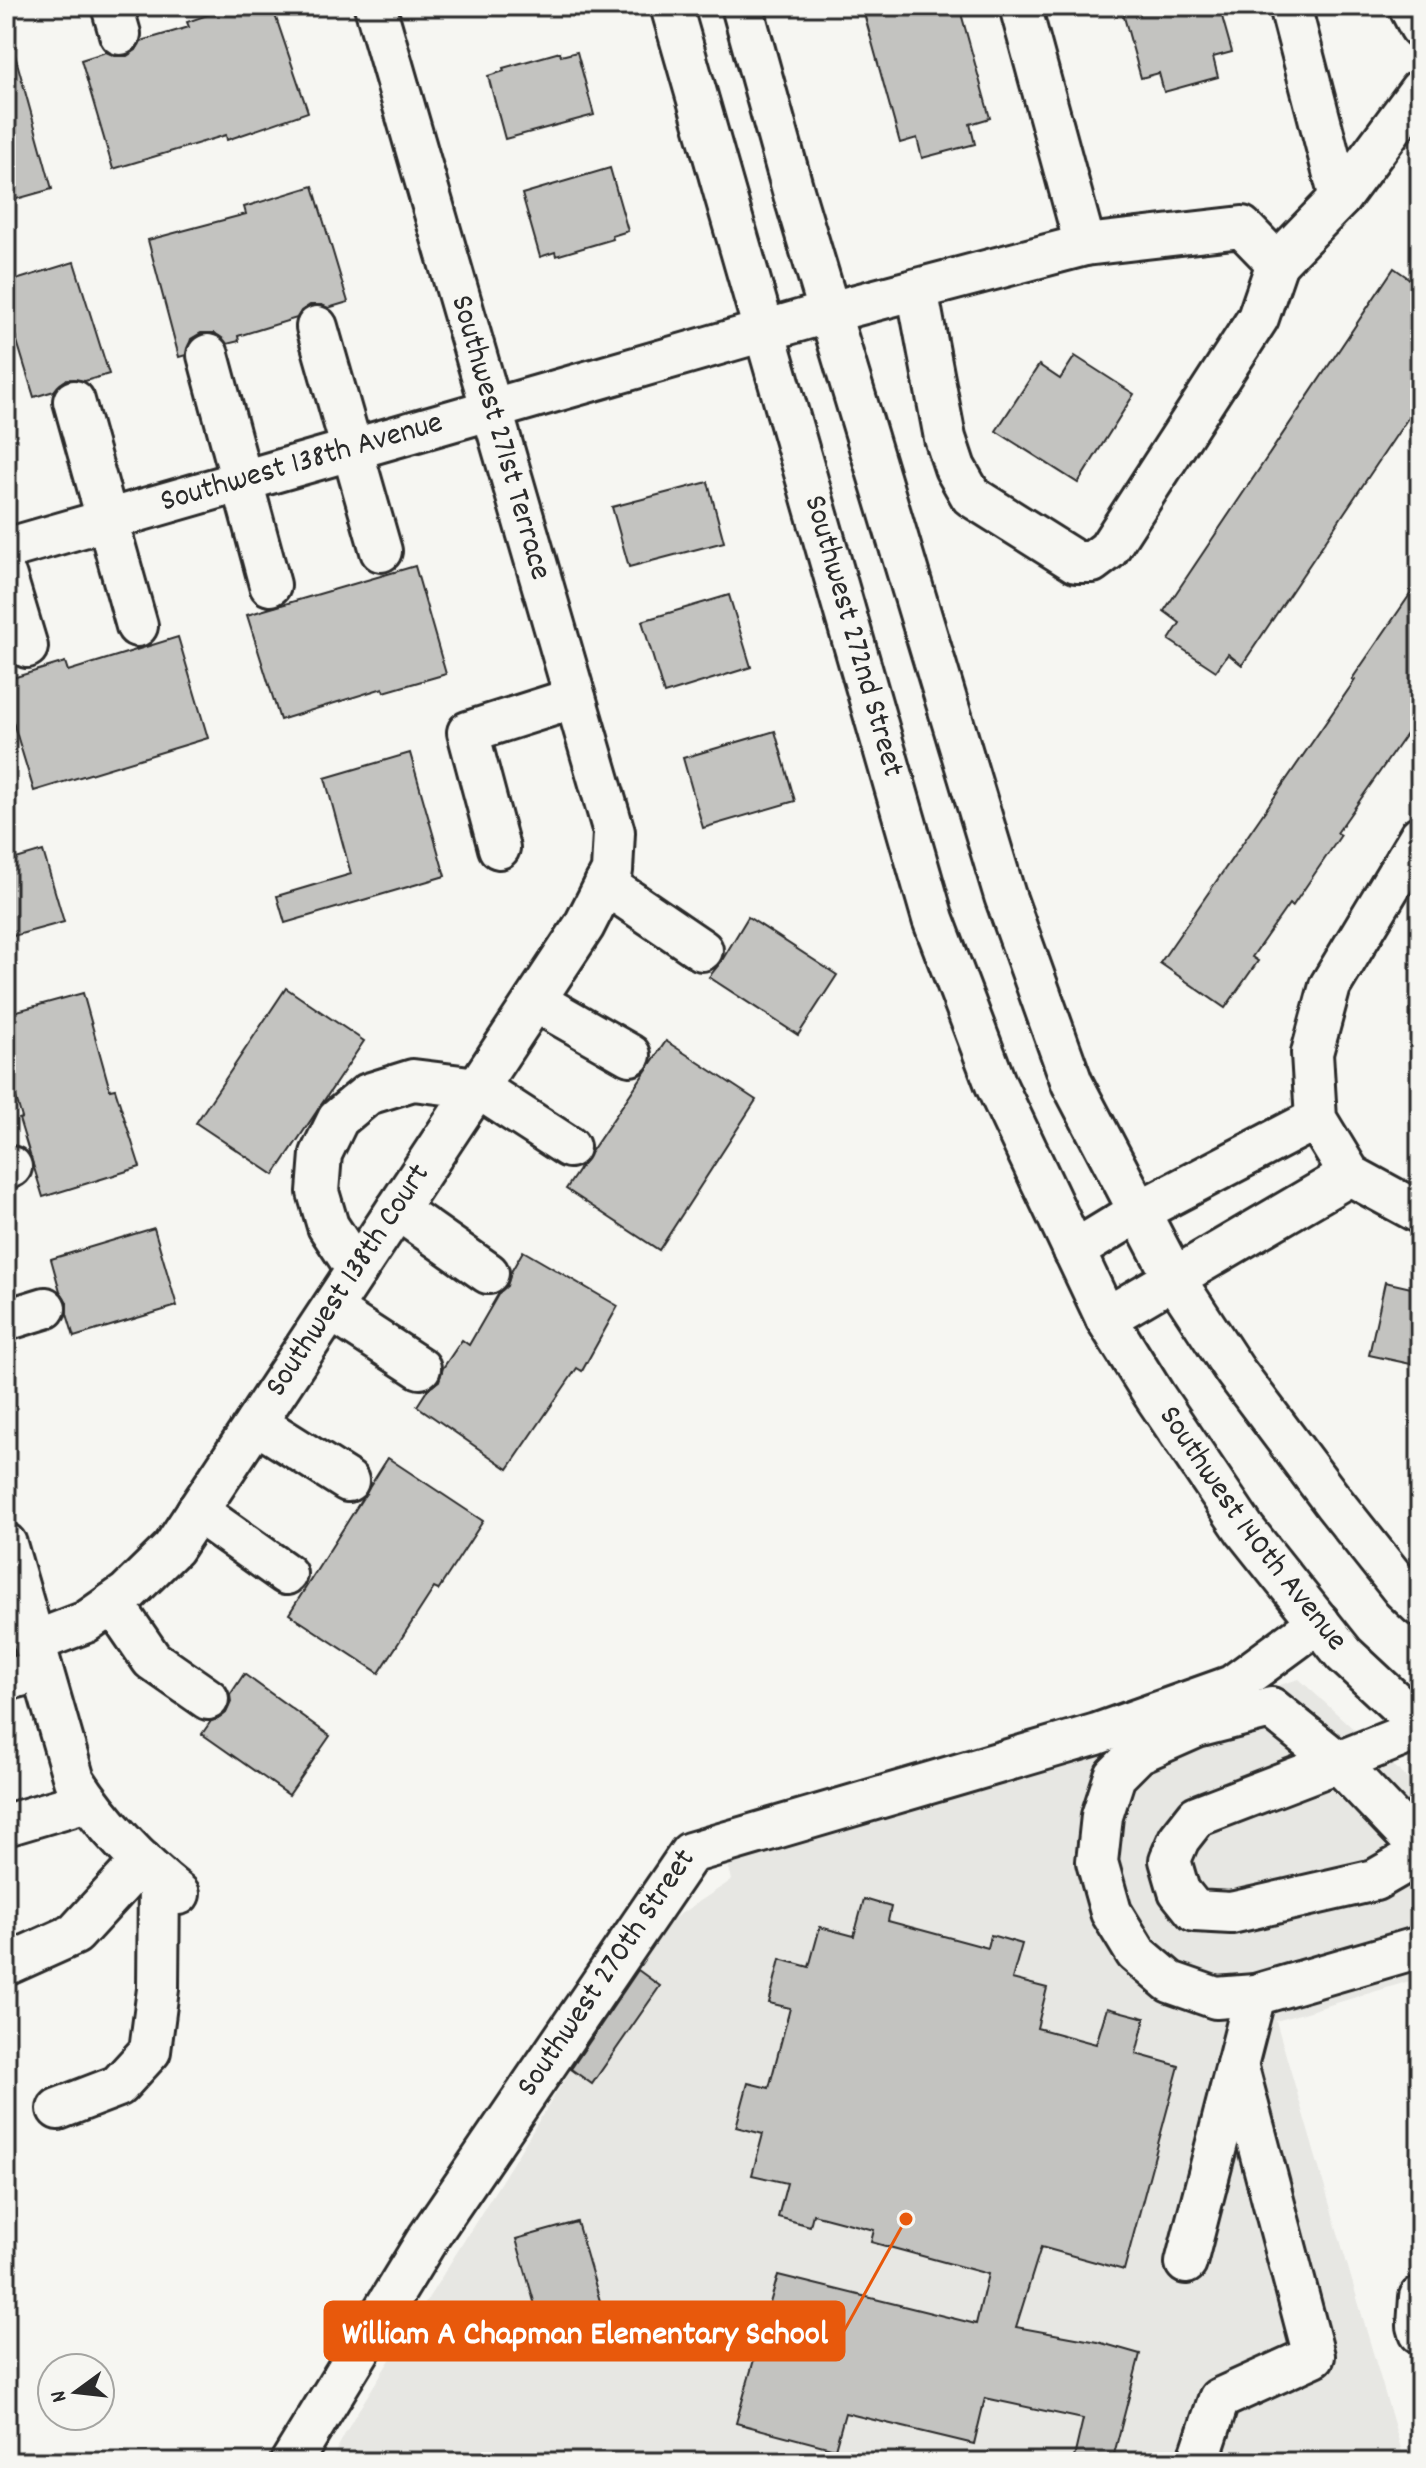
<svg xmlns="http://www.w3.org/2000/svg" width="1426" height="2468" font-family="Dekko,sans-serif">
	<rect width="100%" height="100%" fill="#f6f6f2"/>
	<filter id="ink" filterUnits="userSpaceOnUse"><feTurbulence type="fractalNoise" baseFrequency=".0125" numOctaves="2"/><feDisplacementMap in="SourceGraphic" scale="16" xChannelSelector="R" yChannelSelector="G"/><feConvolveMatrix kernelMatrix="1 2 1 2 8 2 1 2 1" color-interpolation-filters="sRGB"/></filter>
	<g filter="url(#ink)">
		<polygon fill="#e7e7e3" points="1299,1679 1420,1790 1420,1978 1276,2021 1405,2462 330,2462 353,2419 659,1928 732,1880 725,1855"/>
		<g fill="#c3c3c0" stroke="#2b2b2b" stroke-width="2">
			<polygon points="233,6 272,6 308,112 227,140 226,135 113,169 81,60 106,52 115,56 127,56 136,50 141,41 189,27 187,22"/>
			<polygon points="862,6 959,6 990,118 970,124 975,144 922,158 917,138 900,143"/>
			<polygon points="1121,6 1219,6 1232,52 1213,57 1218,77 1164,92 1159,73 1141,78"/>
			<polygon points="560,52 561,56 577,52 594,115 505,139 488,76 504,71 503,68"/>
			<polygon points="15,55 52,189 6,202 6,56"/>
			<polygon points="610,168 628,231 612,236 613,239 556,256 555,252 540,257 522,194"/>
			<polygon points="313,186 348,302 328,308 322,305 310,305 301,311 297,318 238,336 239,341 227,344 215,333 201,333 191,339 186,355 179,357 148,240 246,214 244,207"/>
			<polygon points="74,262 109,374 85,381 67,379 54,391 34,397 6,305 6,283"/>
			<polygon points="1394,268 1420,286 1420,400 1242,665 1228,654 1216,671 1169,640 1180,623 1164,611"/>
			<polygon points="1075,356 1134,394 1078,483 996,431 1039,365 1060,379"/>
			<polygon points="708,482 724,542 629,567 612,507"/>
			<polygon points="415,566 446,674 384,692 383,688 280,720 247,615"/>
			<polygon points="1420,580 1420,714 1337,833 1341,835 1292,907 1289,904 1252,957 1258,961 1225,1008 1160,963 1355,680 1352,679"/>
			<polygon points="729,595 751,667 664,694 642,621"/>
			<polygon points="178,637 208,738 34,791 6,699 6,680 65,662 68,671"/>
			<polygon points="775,731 795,801 703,828 683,758"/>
			<polygon points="410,753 445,876 285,923 277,896 351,874 325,778"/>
			<polygon points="43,851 64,922 6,938 6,862"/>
			<polygon points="748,917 837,975 798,1035 709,977 721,962"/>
			<polygon points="286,988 364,1041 274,1175 196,1123"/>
			<polygon points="83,993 110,1090 115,1089 140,1167 43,1197 19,1119 22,1118 6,1063 6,1014"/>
			<polygon points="666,1041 756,1100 659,1250 566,1189"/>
			<polygon points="154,1228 177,1306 74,1337 67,1314 67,1302 60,1291 51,1259"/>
			<polygon points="523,1251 618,1306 582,1371 577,1368 508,1469 417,1406 428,1389 439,1381 443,1368 462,1340 469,1345 499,1293 507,1286 511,1272"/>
			<polygon points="1385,1282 1420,1290 1420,1366 1369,1355"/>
			<polygon points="388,1458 483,1521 438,1590 434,1588 379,1673 289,1614"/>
			<polygon points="244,1674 330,1736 289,1795 202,1734 211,1721 218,1719 226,1713 231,1702 230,1695"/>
			<polygon points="864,1899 891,1907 888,1921 988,1948 991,1935 1022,1944 1012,1979 1047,1988 1037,2028 1096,2044 1107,2008 1145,2018 1136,2054 1179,2066 1124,2270 1041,2247 1016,2327 1098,2342 1140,2354 1112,2462 1073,2462 1083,2419 985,2398 974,2444 845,2413 835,2449 736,2423 778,2275 976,2324 988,2274 871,2242 874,2230 813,2214 810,2226 778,2217 787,2183 752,2175 763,2134 736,2127 748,2083 769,2088 790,2008 769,2003 780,1959 809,1967 820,1927 854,1936"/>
			<polygon points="638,1970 660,1986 592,2084 571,2069"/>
			<polygon points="577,2222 609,2332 548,2350 516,2239"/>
		</g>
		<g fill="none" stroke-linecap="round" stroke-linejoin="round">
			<g stroke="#2b2b2b" stroke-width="46">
				<g id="minor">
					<polyline points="112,6 120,34"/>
					<path id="s1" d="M671,6L933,919L996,1085L1106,1318L1154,1395L1245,1530L1344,1654L1420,1725"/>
					<polyline points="742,6 794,194 1005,896 1072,1083 1174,1278 1235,1371 1334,1503 1403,1590 1420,1606"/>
					<polyline points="1020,6 1085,245"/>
					<polyline points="1290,6 1340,198"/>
					<polyline points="1409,6 1420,27"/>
					<polyline points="1277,263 1340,198 1420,90"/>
					<polyline points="317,327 381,551"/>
					<polyline points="208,355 270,585"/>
					<polyline points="74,401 137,626"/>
					<path id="s2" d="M6,549L830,312L1085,245L1242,227L1277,263L1258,318L1108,550L1092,562H1076L971,496L955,468L945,438L917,289"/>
					<polyline points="6,577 27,647"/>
					<polyline points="499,848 468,732 575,698"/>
					<polyline points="605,884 702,950"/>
					<polyline points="535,1001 630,1055"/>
					<polyline points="6,1168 11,1167"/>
					<polyline points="1350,1175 1316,1119 1312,1053 1330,986 1420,836"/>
					<polyline points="1350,1175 1420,1213"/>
					<polyline points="397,1209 488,1273"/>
					<polyline points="1074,1251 1138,1212 1316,1119"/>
					<polyline points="357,1270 328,1226 318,1192 321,1154 338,1119 368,1094 413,1080 478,1088 569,1147"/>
					<polyline points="331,1310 420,1368"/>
					<polyline points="1106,1318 1350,1175"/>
					<polyline points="6,1320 45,1308"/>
					<polyline points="256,1423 348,1481"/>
					<polyline points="197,1511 286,1574"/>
					<path d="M6,1544L74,1780C101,1822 140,1863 179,1894"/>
					<polyline points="113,1603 152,1660 208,1699"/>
					<path id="s3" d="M34,1642L86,1622L127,1593L173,1548L584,926L612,871L614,832L375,6"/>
					<polyline points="6,1680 42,1670"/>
					<polyline points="1420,1726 1398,1738 1338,1762 1271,1708 1197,1727 1138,1753 1115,1776 1102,1816 1097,1862 1111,1912 1136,1953 1170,1982 1216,1998 1255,1995 1420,1947"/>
					<polyline points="6,1825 87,1801"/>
					<polyline points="1420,1848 1338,1762 1197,1816 1179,1839 1170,1860 1179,1891 1195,1911 1231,1913 1375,1880 1420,1854"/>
					<polyline points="6,1965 75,1934 142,1861"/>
					<polyline points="58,2109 118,2086 150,2051 158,1989 159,1878"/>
					<polyline points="1186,2263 1255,1995"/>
					<polyline points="1420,2297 1418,2326 1420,2333"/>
					<path id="s4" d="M291,2462L428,2238L690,1853L1097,1734L1232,1686L1319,1622"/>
					<polyline points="1198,2462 1219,2399 1314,2356 1237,2064"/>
				</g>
			</g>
			<use href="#minor" stroke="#f6f6f2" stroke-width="40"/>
		</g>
	</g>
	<g text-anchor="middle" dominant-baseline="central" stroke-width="6" stroke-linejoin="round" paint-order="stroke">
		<g font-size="32" fill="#2b2b2b" stroke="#f6f6f2">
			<text transform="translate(499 438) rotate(74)">Southwest 271st Terrace</text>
			<text stroke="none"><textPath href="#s2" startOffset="308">Southwest 138th Avenue</textPath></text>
			<text stroke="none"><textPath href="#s1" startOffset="656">Southwest 272nd Street</textPath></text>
			<text stroke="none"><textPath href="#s3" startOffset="490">Southwest 138th Court</textPath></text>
			<text stroke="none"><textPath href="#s1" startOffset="1642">Southwest 140th Avenue</textPath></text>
			<text stroke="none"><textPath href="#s4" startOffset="582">Southwest 270th Street</textPath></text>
		</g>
	</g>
	<path fill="none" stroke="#e8590c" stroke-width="3" d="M906 2219L844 2331"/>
	<circle fill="#e8590c" stroke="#f6f6f2" stroke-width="3" cx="906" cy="2219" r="8"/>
	<rect fill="#e8590c" stroke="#e8590c" stroke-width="3" x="325" y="2302" width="519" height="58" rx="8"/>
	<g font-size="34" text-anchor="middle" font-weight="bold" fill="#fff">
		<text x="585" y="2343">William A Chapman Elementary School</text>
	</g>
	<rect width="1426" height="2468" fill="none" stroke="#f6f6f2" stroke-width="32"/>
	<rect x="16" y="16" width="1394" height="2436" fill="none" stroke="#2b2b2b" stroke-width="3" filter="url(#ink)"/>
	<g transform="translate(76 2392) rotate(255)"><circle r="38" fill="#f6f6f2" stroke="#a5a5a2" stroke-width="2"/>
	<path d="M0-6L14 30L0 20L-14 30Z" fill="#2b2b2b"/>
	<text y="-12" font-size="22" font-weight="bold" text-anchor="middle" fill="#2b2b2b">N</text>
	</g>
</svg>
